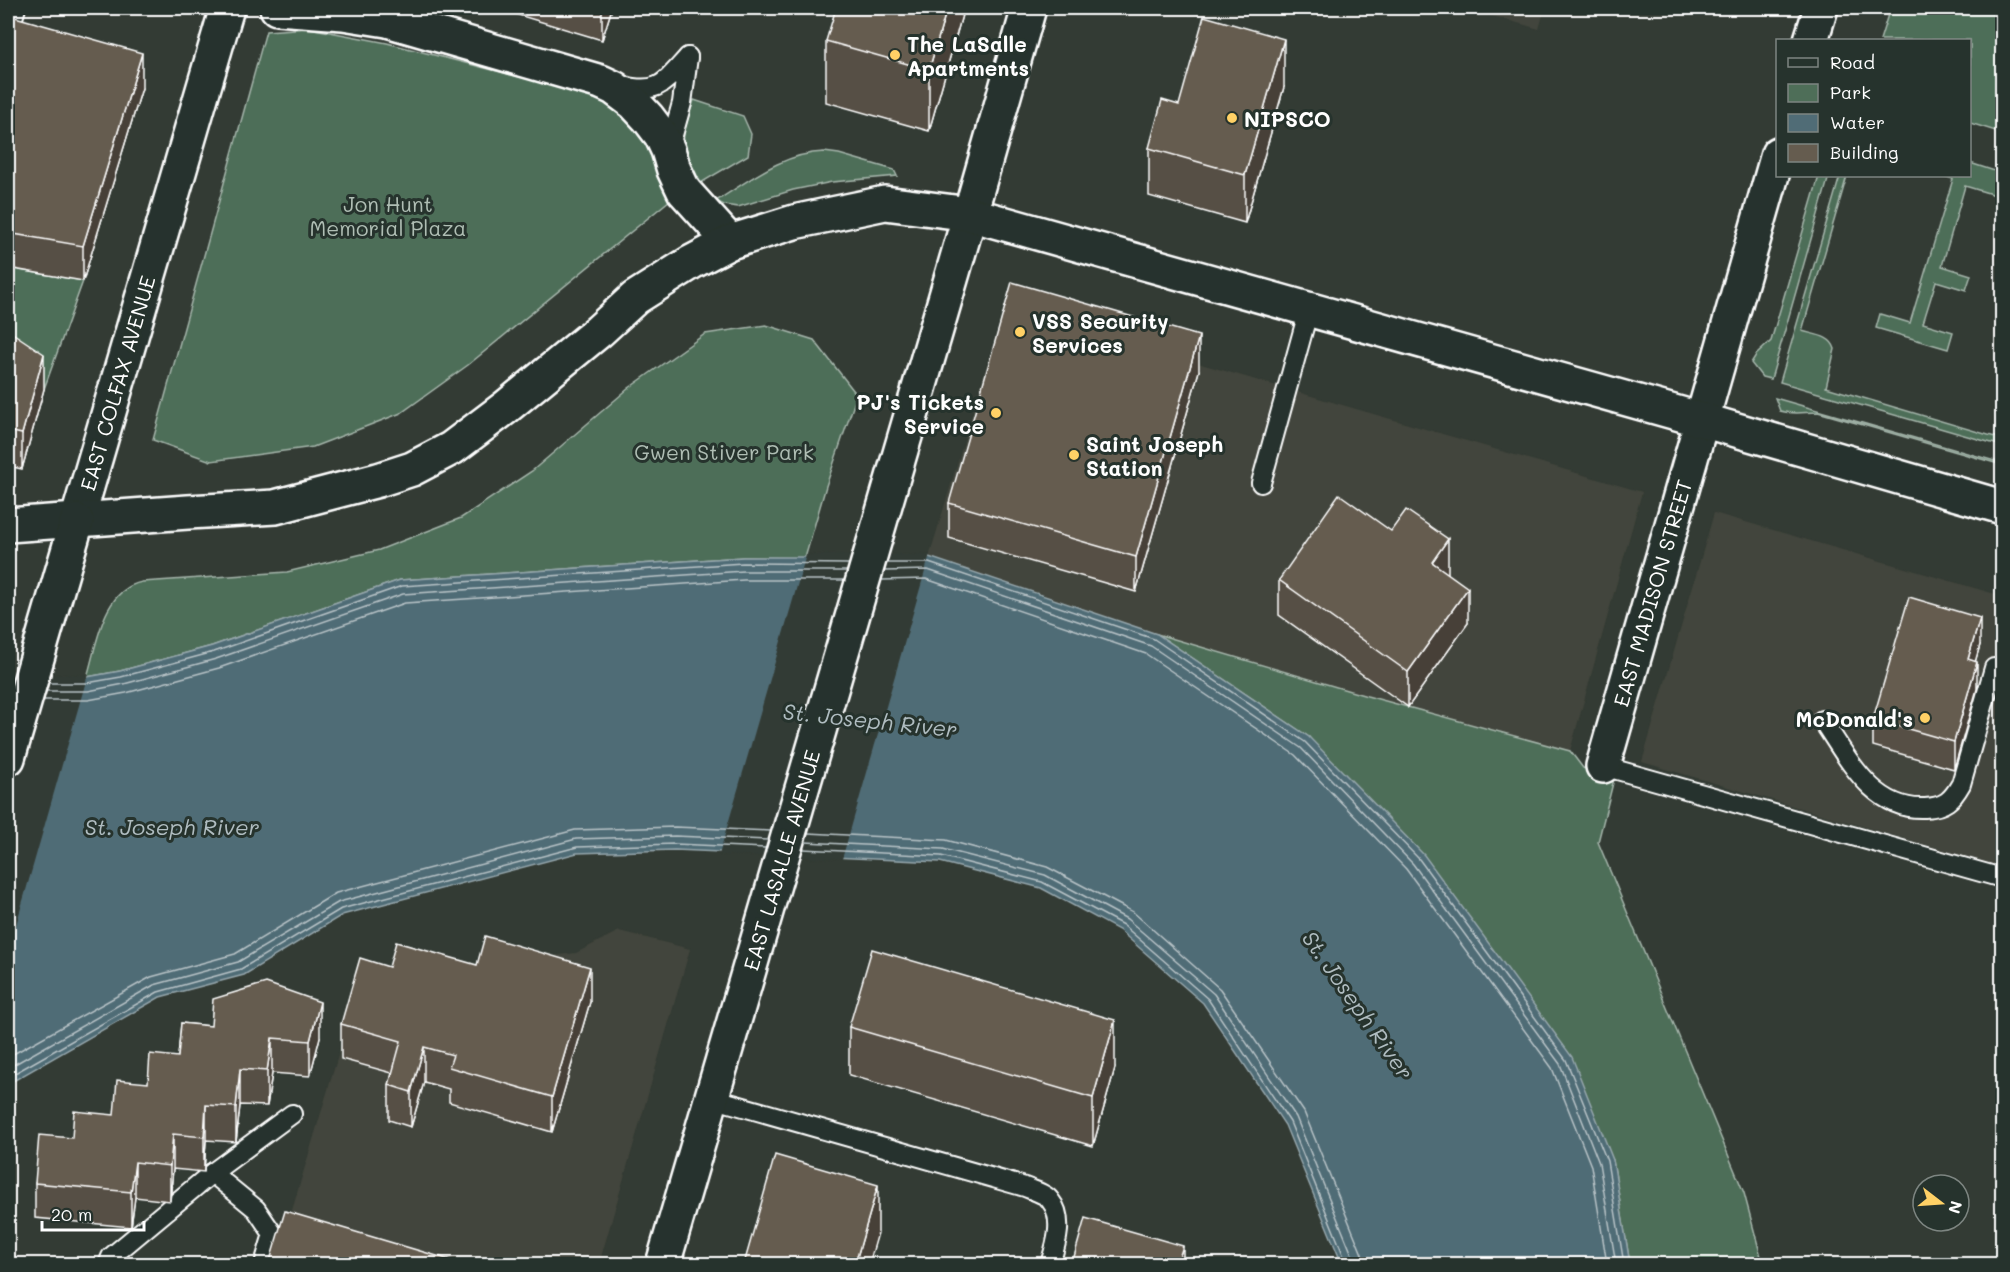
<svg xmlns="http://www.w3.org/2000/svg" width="2010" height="1272" font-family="Mali,sans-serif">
	<rect width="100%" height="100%" fill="#333b34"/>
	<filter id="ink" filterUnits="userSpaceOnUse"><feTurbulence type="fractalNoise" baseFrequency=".0167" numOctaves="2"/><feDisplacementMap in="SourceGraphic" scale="12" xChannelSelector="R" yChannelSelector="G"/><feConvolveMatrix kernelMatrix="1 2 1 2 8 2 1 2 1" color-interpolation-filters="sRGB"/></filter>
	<g filter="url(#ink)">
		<g fill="#42453c">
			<polygon points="1464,8 1545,8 1539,29"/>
			<polygon points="1004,309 1201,364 1642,492 1570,751 1367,696 1157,634 929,557"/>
			<polygon points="1714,513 2002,596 2002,867 1642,762"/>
			<polygon points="619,931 690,949 599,1264 276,1264 357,992 431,970 576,953"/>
		</g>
		<g fill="#4e6e58" stroke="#a6b6ac" stroke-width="1.5">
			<polygon points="1890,8 2002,8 2002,133 1970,123 1970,40 1880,40"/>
			<path d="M309,28L387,43L594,96C650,120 654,147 670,200L468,365L401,413L313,447L211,461L153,440L266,31Z"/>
			<polygon points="694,100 743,116 751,134 748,155 699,184 683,152 684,131"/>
			<path d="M824,152L839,154L894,170L897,176L832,182L793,190L738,207L724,205L716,201C750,180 783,153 824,152Z"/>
			<polygon points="1970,163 2001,173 1995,195 1965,186 1942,266 1971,275 1966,290 1936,281 1923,323 1953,332 1948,349 1876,328 1880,314 1910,323 1953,179 1944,176 1970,176"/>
			<polygon points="1819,176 1829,176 1771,379 1762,377 1751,363 1756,355 1771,341"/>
			<path d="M1840,176H1847L1802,331C1814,335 1831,335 1835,349L1826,387L2002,439V446L1780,382Z"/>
			<polygon points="8,268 83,281 44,389 8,365"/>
			<path d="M766,325L814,340L857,395L826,486L805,558L743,557L400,580L212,646L120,671L87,677C97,645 102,590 142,582L287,572L379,550L461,518L532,471L629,388L705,334Z"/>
			<path d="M1775,398L2002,463V465L1818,412C1804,412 1794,415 1780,411Z"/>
			<polygon points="1157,634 1367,696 1570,751 1583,768 1614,779 1598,842 1744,1193 1763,1264 1630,1264 1613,1160 1309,737"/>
		</g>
		<polygon fill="#506c76" stroke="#96a7ad" stroke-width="1.5" points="743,557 929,557 1157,634 1309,737 1424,855 1572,1057 1613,1160 1630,1264 1342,1264 1285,1125 1203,1003 1119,930 1041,888 940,862 675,850 577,853 342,915 244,975 160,997 8,1084 8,678 87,677 120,671 212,646 400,580"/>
		<g fill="#333b34">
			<polygon points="930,554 842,859 719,855 806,555"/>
			<polygon points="88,674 8,953 8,675"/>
		</g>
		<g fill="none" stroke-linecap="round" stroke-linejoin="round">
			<g stroke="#b9c4c8" stroke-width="1.5">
				<polyline points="887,563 929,563 1154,639 1305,742 1419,859 1566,1060 1607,1161 1624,1264"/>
				<polyline points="884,571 928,570 1151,646 1301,748 1413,864 1560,1064 1599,1163 1616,1264"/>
				<polyline points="882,580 926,579 1146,654 1295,755 1406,869 1552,1068 1591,1166 1607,1264"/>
				<polyline points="48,683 87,683 121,677 214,652 402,586 743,563 849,564"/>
				<polyline points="46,691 88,691 124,684 216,659 403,594 744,571 847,571"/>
				<polyline points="44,700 88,700 126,693 219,668 405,603 744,580 844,580"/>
				<polyline points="808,833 946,840 1047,867 1133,912 1220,989 1304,1112 1362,1254 1363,1264"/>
				<polyline points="805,842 943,849 1045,875 1127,919 1214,994 1296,1117 1353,1257 1354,1264"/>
				<polyline points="803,849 941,856 1042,882 1123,925 1208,999 1290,1122 1347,1264"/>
				<polyline points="8,1057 151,977 235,954 336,893 575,830 675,827 771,831"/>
				<polyline points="8,1068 154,985 238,962 339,902 576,839 675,836 768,840"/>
				<polyline points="8,1077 158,992 241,969 341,909 577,847 675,844 766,848"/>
			</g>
			<g stroke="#fff" stroke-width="22">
				<g id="service">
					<polyline points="8,34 16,8"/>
					<path d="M622,86C660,94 663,84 688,57"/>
					<polyline points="669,149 682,103 688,57"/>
					<polyline points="1261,483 1309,309"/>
					<path d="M1822,720C1848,758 1873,811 1925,808C1945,807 1952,800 1961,784L1994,668H2002"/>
					<polyline points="1603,766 2002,878"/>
					<path d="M712,1098L1025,1187C1032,1190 1046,1194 1050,1200C1065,1218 1056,1245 1050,1264"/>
					<polyline points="212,1173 256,1209 273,1234 264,1264"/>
					<polyline points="108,1264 111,1257 212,1173 292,1114"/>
				</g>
			</g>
			<g stroke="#fff" stroke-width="38">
				<g id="minor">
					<polyline points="277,8 343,13 387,20 601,82 614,88 634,103 648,118 661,135 668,150 674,170 684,191 730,242"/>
					<polyline points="1811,40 1821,8"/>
					<polyline points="1603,766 1778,154"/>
				</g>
			</g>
			<g stroke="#fff" stroke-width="38">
				<g id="tertiary">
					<polyline points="77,521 227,8"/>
					<polyline points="663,1264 970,214"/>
				</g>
			</g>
			<g stroke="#fff" stroke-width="38">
				<g id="primary">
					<polyline points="970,214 1029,8"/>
					<polyline points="8,525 188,512 275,507 378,480 412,469 452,448 505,408 599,331 635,298 692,262 730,242 794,222 885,203 970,214 1702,420 2002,507"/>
					<polyline points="8,758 77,521"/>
				</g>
			</g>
			<use href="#service" stroke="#26332d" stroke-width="18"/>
			<use href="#minor" stroke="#26332d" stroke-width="33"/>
			<use href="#tertiary" stroke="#26332d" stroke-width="33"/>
			<use href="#primary" stroke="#26332d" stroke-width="33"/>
		</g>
		<g fill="#574f44" stroke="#fff" stroke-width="1.5">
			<polygon points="495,8 612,8 602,40"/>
			<polygon points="964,8 929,131 826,102 826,41"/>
			<polygon points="8,15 142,88 83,281 8,268"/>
			<polygon points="1284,87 1245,223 1149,196 1149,148 1179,105"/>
			<polygon points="8,330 44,389 22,469 8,466"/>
			<polygon points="1199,371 1136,592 949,538 949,503"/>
			<polygon points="1448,574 1468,623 1408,707 1279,615 1279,580"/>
			<polygon points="1980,645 1975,662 1977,689 1954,769 1873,746 1873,719"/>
			<polygon points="590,1002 552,1132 449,1102 449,1089 424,1082 411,1127 389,1120 389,1085 392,1073 341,1059 341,1024"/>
			<polygon points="181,1023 320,1037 310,1076 272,1073 267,1106 240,1105 236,1142 206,1140 204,1172 173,1169 170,1201 135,1197 131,1227 35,1218 35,1183 72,1138 114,1115 148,1083 178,1057"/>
			<polygon points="849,1027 1115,1068 1093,1146 849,1075"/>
		</g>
		<g fill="#474037" stroke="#fff" stroke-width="1.5">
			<polygon points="602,8 612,8 602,40"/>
			<polygon points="947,8 964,8 929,131 929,70"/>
			<polygon points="1284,39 1284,87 1245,223 1245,175"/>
			<polygon points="142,53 142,88 83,281 83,246"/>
			<polygon points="1199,336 1199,371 1136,592 1136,557"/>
			<polygon points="44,354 44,389 22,469 22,434"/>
			<polygon points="1448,539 1448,575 1432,562"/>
			<polygon points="1468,588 1468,623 1408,707 1408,672"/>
			<polygon points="1980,618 1980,645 1968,687 1968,659"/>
			<polygon points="1977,662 1977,689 1954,769 1954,742"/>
			<polygon points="590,967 590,1002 552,1132 552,1097"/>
			<polygon points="320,1002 320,1037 310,1076 310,1041"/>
			<polygon points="1115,1020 1115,1068 1093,1146 1093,1098"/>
			<polygon points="272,1038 272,1073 267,1106 267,1071"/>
			<polygon points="424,1047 424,1082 411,1127 411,1092"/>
			<polygon points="240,1069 240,1105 236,1142 236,1107"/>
			<polygon points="206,1105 206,1140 204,1172 204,1137"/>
			<polygon points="173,1134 173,1169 170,1201 170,1166"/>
			<polygon points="135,1162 135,1197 131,1227 131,1192"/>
			<polygon points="878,1185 878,1233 869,1264 855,1264"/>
			<polygon points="1183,1246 1183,1264 1177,1264"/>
		</g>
		<g fill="#655c4f" stroke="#fff" stroke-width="1.5">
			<polygon points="836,8 947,8 929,70 826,41"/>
			<polygon points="8,15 142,53 83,246 8,233"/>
			<polygon points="1204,16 1284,39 1245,175 1149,148 1162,100 1179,105"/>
			<polygon points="1012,282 1199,336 1136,557 949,503"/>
			<polygon points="8,330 44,354 22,434 8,431"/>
			<polygon points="1339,494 1391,531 1406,510 1448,539 1432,562 1468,588 1408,672 1279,580"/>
			<polygon points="1909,597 1980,618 1968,659 1977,662 1954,742 1873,719"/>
			<polygon points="485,936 590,967 552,1097 449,1067 453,1055 424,1047 411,1092 389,1085 401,1041 341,1024 360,958 389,967 396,942 477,965"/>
			<polygon points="872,949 1115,1020 1093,1098 849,1027"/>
			<polygon points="266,983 320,1002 310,1041 272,1038 267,1071 240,1069 236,1107 206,1105 204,1137 173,1134 170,1166 135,1162 131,1192 35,1183 39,1135 72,1138 74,1111 114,1115 117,1080 148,1083 150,1054 178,1057 181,1023 211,1026 213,999"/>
			<polygon points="775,1155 878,1185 855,1264 744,1264"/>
			<polygon points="285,1211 464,1264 269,1264"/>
			<polygon points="1085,1218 1183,1246 1177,1264 1072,1264"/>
		</g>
	</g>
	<g fill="#ffd166" stroke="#26332d" stroke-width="2">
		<circle cx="895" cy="55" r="6"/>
		<circle cx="1232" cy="118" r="6"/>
		<circle cx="1020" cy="332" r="6"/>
		<circle cx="996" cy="413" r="6"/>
		<circle cx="1074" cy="455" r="6"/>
		<circle cx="1925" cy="718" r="6"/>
	</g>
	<g text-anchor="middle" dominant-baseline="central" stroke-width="6" stroke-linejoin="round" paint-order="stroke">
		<g font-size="21" font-weight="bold" fill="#fff" stroke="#26332d" text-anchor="start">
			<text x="907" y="43">The LaSalle<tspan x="907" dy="24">Apartments</tspan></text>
			<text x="1244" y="118">NIPSCO</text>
			<text x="1032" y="320">VSS Security<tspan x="1032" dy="24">Services</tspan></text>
			<text x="984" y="401" text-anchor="end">PJ's Tickets<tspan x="984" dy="24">Service</tspan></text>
			<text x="1086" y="443">Saint Joseph<tspan x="1086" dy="24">Station</tspan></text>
			<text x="1913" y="718" text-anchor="end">McDonald's</text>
		</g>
		<g font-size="21" fill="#afbeb4" stroke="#26332d">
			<text x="388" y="203">Jon Hunt<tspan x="388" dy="24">Memorial Plaza</tspan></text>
			<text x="724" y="451">Gwen Stiver Park</text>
		</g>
		<g font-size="21" fill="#fff" stroke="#26332d">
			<text transform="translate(117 383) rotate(-74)">EAST COLFAX AVENUE</text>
			<text transform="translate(1652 593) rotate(-74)">EAST MADISON STREET</text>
			<text transform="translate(781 860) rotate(-74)">EAST LASALLE AVENUE</text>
		</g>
		<g font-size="22" font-style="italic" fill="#b0bdc1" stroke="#26332d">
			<text transform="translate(870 720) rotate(6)">St. Joseph River</text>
			<text x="172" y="826">St. Joseph River</text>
			<text transform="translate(1358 1005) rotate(55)">St. Joseph River</text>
		</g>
	</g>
	<rect width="2010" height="1272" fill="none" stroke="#26332d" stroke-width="30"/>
	<rect x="15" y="15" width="1980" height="1242" fill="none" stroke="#fff" stroke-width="2" filter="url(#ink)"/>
	<rect x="1776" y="39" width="195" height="138" fill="#26332d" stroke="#7d8581" stroke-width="1.5"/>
	<rect x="1788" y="58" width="30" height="9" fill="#26332d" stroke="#7d8581" stroke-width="1.5"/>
	<text x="1830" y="69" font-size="18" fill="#ffffff">Road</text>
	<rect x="1788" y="84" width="30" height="18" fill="#4e6e58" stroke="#7d8581" stroke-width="1.5"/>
	<text x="1830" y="99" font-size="18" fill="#ffffff">Park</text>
	<rect x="1788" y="114" width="30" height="18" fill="#506c76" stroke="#7d8581" stroke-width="1.5"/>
	<text x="1830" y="129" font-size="18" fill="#ffffff">Water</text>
	<rect x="1788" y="144" width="30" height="18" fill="#655c4f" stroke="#7d8581" stroke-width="1.5"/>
	<text x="1830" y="159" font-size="18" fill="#ffffff">Building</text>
	<g transform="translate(1941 1203) rotate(107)"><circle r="28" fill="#26332d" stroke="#7d8581" stroke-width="1.5"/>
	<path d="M0-4.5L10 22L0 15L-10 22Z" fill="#ffd166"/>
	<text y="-9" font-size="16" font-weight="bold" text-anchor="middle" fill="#ffffff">N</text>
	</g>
	<path d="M42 1221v9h102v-9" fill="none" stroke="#ffffff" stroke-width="3"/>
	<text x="51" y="1221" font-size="18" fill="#ffffff" stroke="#26332d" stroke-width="4.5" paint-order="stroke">20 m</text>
</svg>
